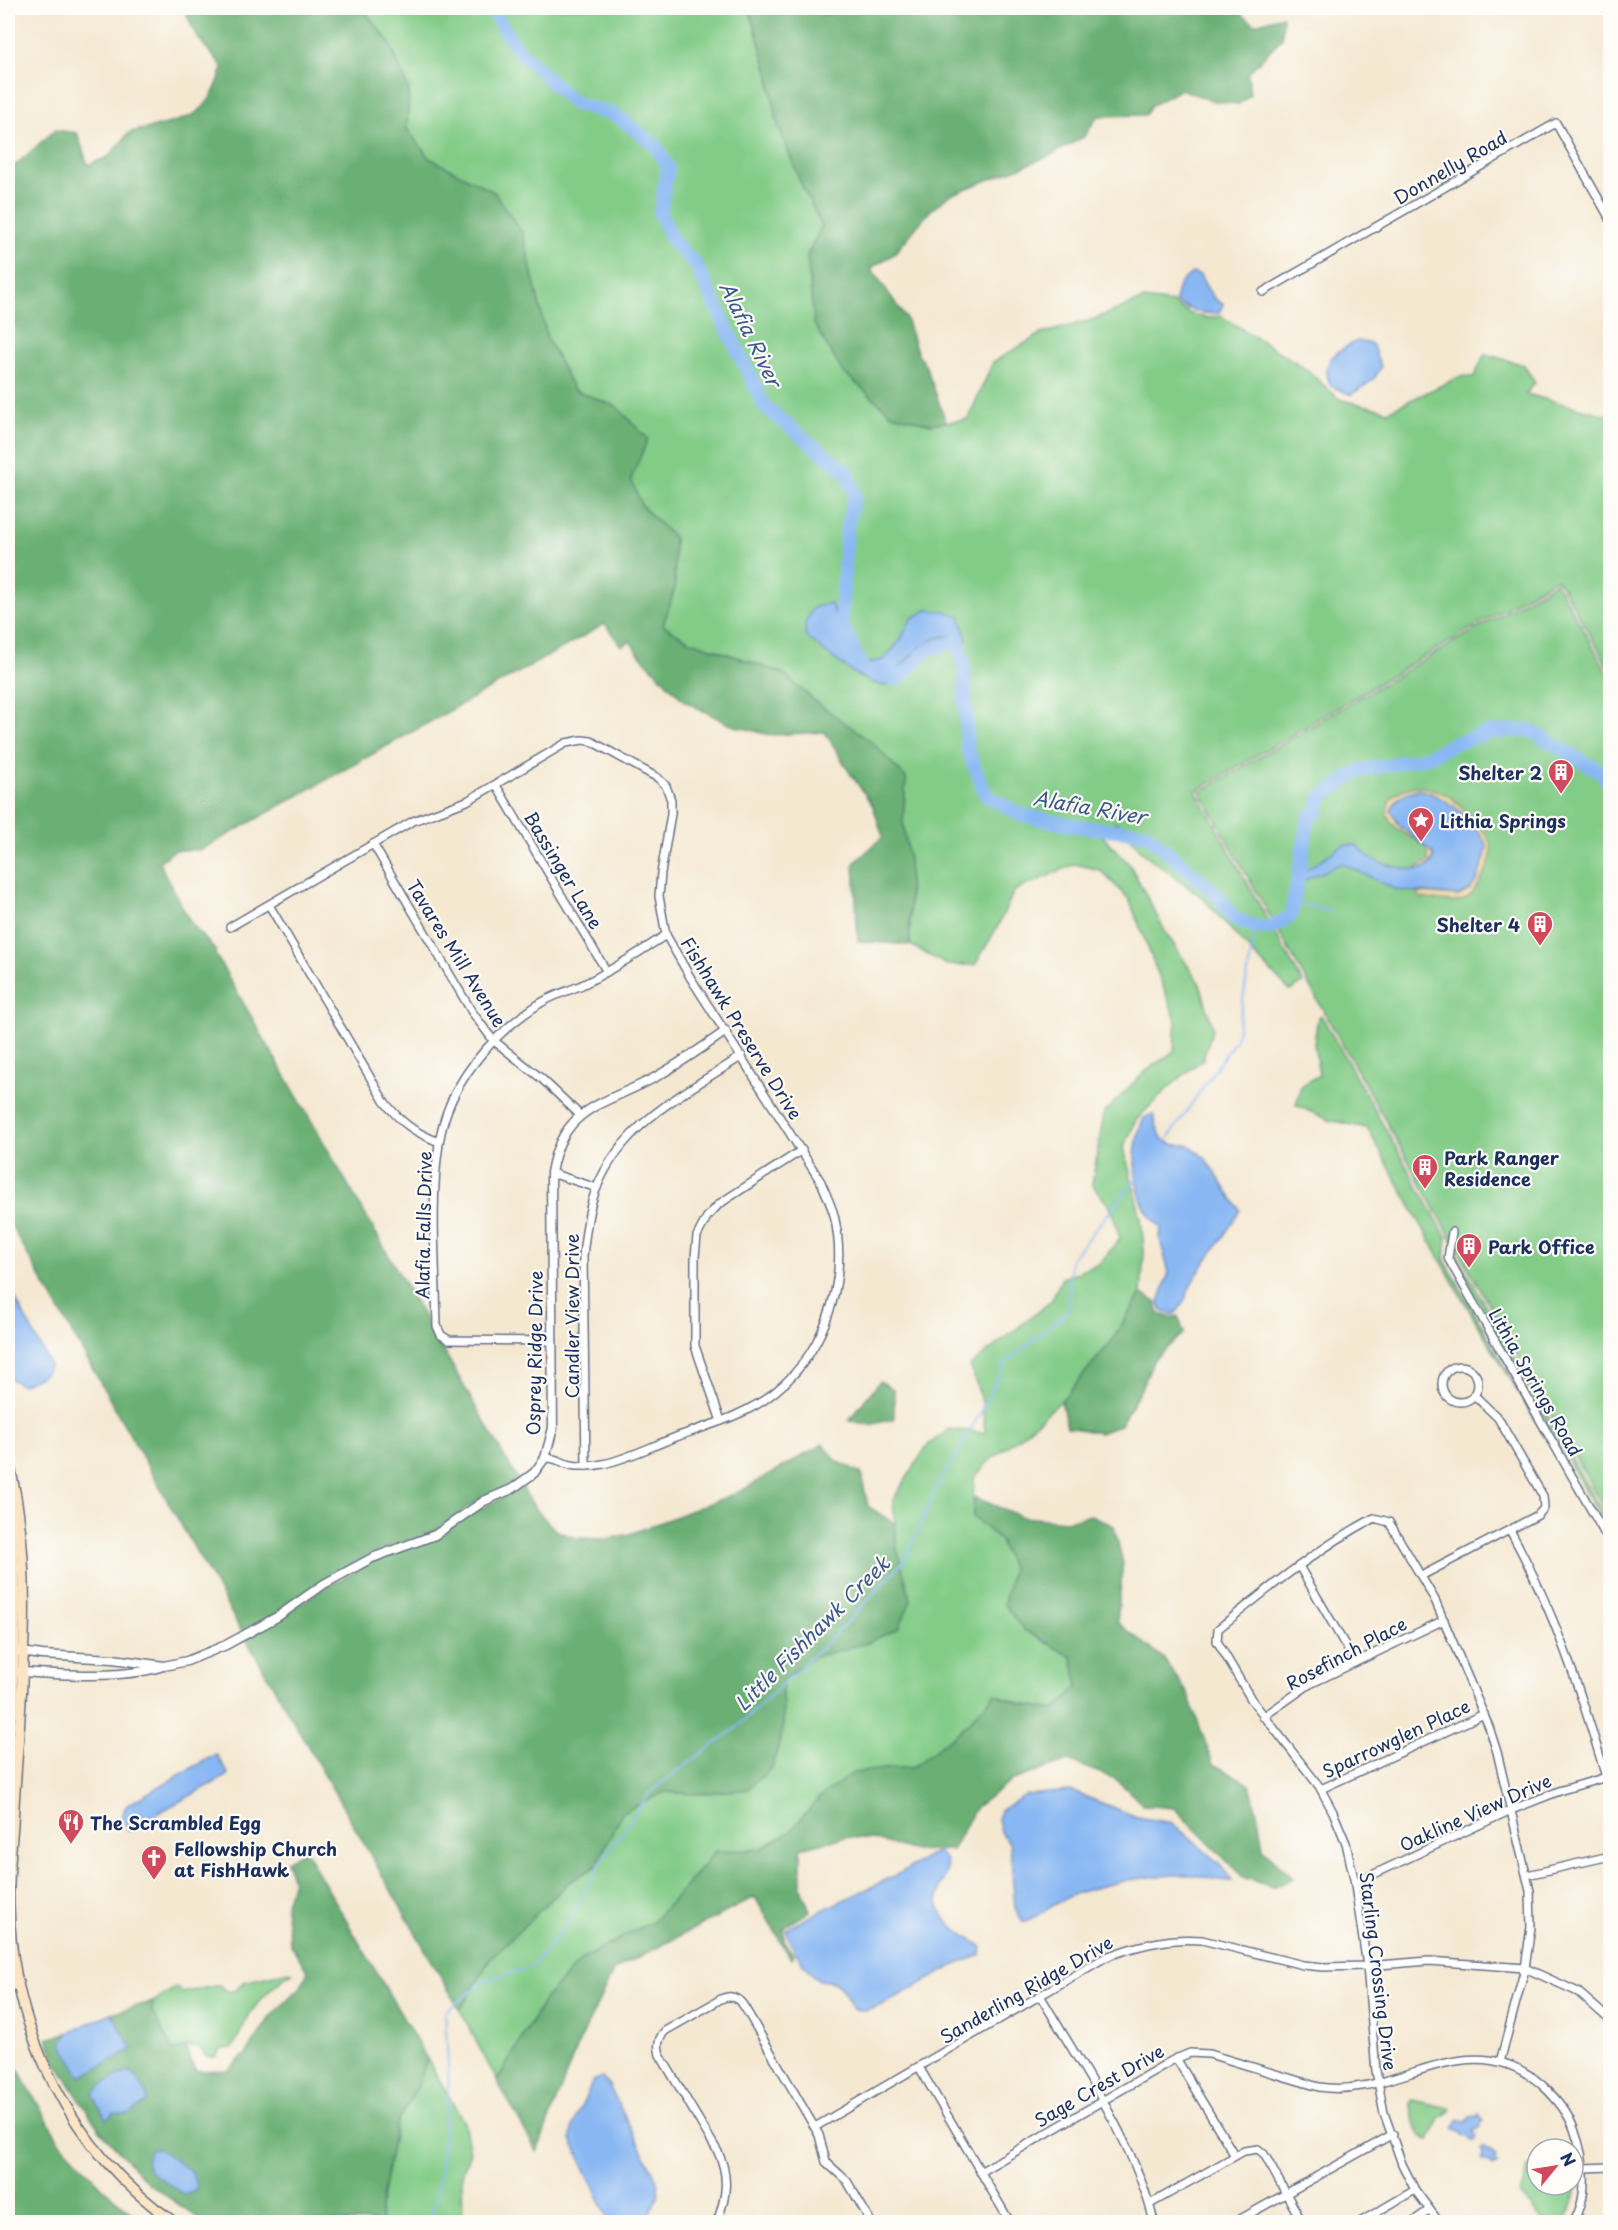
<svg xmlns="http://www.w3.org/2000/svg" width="1618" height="2230" font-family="'Playpen Sans',sans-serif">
	<rect width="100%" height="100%" fill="#fdfcf7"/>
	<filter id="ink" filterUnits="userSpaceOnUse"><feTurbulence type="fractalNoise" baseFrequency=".0167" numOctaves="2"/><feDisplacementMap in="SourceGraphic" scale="12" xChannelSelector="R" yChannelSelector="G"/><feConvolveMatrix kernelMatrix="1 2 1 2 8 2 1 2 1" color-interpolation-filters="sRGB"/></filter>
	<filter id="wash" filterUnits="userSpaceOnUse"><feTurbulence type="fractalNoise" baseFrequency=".008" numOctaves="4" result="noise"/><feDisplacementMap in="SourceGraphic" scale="24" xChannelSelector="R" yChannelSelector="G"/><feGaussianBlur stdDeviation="1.35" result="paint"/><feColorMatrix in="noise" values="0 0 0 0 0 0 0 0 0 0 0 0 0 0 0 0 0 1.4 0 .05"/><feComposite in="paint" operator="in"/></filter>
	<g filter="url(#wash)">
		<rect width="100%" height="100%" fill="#f4e8d1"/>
		<g fill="#83cc88" stroke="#4f7e73" stroke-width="1.5" fill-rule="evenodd">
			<path d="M362,8H749L768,72L778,125L801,184L822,226L807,256L842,371L892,414L931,424L968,419L993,362L1041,334L1094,319L1144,299L1173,303L1191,314L1208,318L1221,316L1302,366L1339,399L1388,411L1461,376L1474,377L1485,354L1524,365L1535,383L1526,394L1610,416V670L1559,581L1555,579L1196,791L1303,983L1290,991L1240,940L1203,898L1143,853L1117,822L1097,830L1130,865L1166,933L1200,984L1213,1028L1203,1059L1167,1089L1136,1120L1124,1148L1141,1218L1144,1251L1141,1294L1111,1342L1061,1401L1017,1439L989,1461L974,1478L973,1517L999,1539L1012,1569L1004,1604L1024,1630L1072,1657L1078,1687L1054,1710L1022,1704L995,1694L960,1731L912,1768H891L819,1798L790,1832L759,1850L715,1851L681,1892L653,1921L582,1959L546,1997L497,2081L460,2010L491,1958L569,1882L596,1866L622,1813L664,1792L697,1794L748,1789L783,1730L782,1680L814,1657L867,1643L897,1549L893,1500L927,1446L949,1429L985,1433L982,1401L970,1366L1051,1301L1062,1278L1099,1264L1120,1239L1112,1210L1092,1184L1104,1113L1142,1074L1174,1051L1176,1020L1129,899L1100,870L1075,864L1014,891L998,926L975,965H947L910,945L909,860L903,822L906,778L782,673L688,640L663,625L675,588L674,538L642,506L630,479L617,407L574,390L547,338L523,234L494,192L429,158L407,129L409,90L389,42ZM830,603C840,627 849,644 868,663L883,660L900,641L905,630L960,617L966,640C960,639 953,636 947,636C923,637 899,668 885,686L859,677L807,637Z"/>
			<polygon points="1556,582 1610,677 1610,1519 1200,792"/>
			<polygon points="1321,1015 1447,1238 1445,1260 1548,1442 1461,1296 1367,1128 1329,1120 1296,1105 1301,1086 1319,1075 1314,1044 1318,1017"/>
			<polygon points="1454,1250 1610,1527 1610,1534 1453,1257"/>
			<path d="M288,1972L292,1973C271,1986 256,2001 245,2023C240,2032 238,2040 232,2048L221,2049L215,2057L205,2056L200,2048L184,2047L173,2051L152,2012L153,2002L175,1988H177L182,1993L219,1985C230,1995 235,1993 243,1982Z"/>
			<polygon points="427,2059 464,2122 470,2152 462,2174 463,2222 382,2222 380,2209 396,2124 418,2086"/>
			<path d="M1412,2100L1450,2108V2111L1440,2118L1429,2141C1414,2134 1415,2117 1410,2103Z"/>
			<path d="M1537,2162V2185H1573L1574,2164C1581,2182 1574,2206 1565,2222H1547L1542,2220L1520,2194L1528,2167Z"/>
		</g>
		<g fill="#6ab074" stroke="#427069" stroke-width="1.5" fill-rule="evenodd">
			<path d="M184,8H362L389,42L409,90L407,129L429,158L494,192L523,234L547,338L574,390L617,407L648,439L631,479L642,506L674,538L675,588L663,625L688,640L782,673L817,703L872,742L906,778L903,822L909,860L910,945L858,941L854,863L883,837L873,806L848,770L825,732L770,735L731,725L684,701L640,655L630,641L621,646L605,624L201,850H175L159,862L191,923L216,951L214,952L518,1480L510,1485L482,1498L434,1531L371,1554L322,1581L275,1614L242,1632L8,1220V167L12,168L55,130L77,133L88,165L108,157L130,132C146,129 190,121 201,109C213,98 218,83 223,68L195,34Z"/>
			<polygon points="749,8 807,8 828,15 828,8 1236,8 1237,11 1255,24 1283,16 1282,38 1248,73 1250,95 1239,104 1212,101 1181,89 1152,105 1145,115 1098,116 1084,137 1049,156 950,195 930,211 894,254 871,268 906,318 918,355 925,364 946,422 931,424 892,414 842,371 814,324 807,256 822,226 801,184 778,125 768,72"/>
			<polygon points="1141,1294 1156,1302 1159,1314 1172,1318 1178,1316 1184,1333 1154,1359 1142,1387 1120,1425 1100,1433 1067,1427 1061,1401 1111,1342"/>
			<polygon points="880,1381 894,1390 894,1419 869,1425 849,1420"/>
			<polygon points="823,1444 837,1461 861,1473 868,1506 895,1524 897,1549 911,1600 899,1628 867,1643 814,1657 782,1680 783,1730 772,1767 748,1789 697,1794 664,1792 622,1813 596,1866 569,1882 491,1958 460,2010 246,1639 326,1587 374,1561 403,1549 522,1487 535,1508 555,1530 576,1538 606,1539 630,1534 739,1492"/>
			<polygon points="974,1497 1022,1517 1066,1521 1091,1515 1114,1526 1123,1563 1117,1622 1163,1658 1188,1694 1213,1764 1250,1784 1259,1821 1263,1849 1293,1878 1274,1888 1243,1877 1174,1808 1143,1805 1116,1779 1068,1761 1013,1780 976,1807 952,1850 916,1851 872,1839 846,1837 801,1848 801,1888 810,1911 783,1929 785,1943 794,1955 791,1959 755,1897 614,1970 575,2051 537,2152 497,2081 546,1997 582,1959 653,1921 681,1892 715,1851 759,1850 790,1832 819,1798 853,1773 891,1768 912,1768 960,1731 995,1694 1022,1704 1054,1710 1078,1687 1072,1657 1024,1630 1004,1604 1012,1569 999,1539 973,1517"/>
			<path d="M305,1850L427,2059L418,2086L396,2124L380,2209L382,2222H204L148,2183L99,2129L58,2066L47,2039L68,2033L62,2044L81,2076L132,2049L111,2013L153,2002L152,2012L173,2051L186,2047L190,2061L196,2071L228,2070L246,2054L271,2016L299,1989L308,1972L290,1943L285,1907L293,1880L286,1861ZM131,2071L128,2114L114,2113L106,2119L93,2094C103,2082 117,2076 131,2071Z"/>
			<polygon points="8,2052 60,2142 106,2191 142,2222 8,2222"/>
		</g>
		<path fill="#eeda9e" stroke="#84847e" stroke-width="1.5" d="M1416,786C1426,788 1437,789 1447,795C1459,802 1489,833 1491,847C1493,857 1485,873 1480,882C1475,890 1471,898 1461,901C1448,904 1433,899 1420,898L1418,893L1459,896L1477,880L1415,837L1428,847L1434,858C1430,865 1423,870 1415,869L1428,861C1429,856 1428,851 1425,847C1413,835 1379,827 1389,803C1393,792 1405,788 1416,786Z"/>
		<g fill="#88b7f3" stroke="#5273a8" stroke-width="1.5">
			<path d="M1192,273L1200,275C1206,286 1212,300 1223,304L1219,313C1202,315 1190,310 1176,302C1176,288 1180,281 1192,273Z"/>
			<path d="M1357,341L1372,344L1381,367L1374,379L1351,395L1331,386C1319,360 1336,352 1357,341Z"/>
			<path d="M830,603C839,626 850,645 868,663L883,660L900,641L911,619L927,610L945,611L960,617L967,640C961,639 954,636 948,636C923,636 898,668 886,686C856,681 830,654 806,637L805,624L813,608Z"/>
			<path d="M1418,789C1446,797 1471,816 1485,842L1487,847L1484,860L1477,880L1470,890L1459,896L1396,890L1342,863L1294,885L1295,877L1343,845H1356C1361,849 1365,854 1370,858C1382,866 1439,881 1433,853L1399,825L1391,811C1397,796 1403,794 1418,789Z"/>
			<path d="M1153,1114L1155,1123L1163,1140L1175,1145H1189L1205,1158L1240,1210C1226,1236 1206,1258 1192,1283C1184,1297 1187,1304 1173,1315L1162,1311L1159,1303L1169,1272L1160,1240L1161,1227C1132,1205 1129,1149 1144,1118Z"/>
			<polygon points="8,1290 14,1296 50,1365 45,1374 22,1385 12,1380 8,1371"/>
			<path d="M216,1754L228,1774L225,1777L158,1813L135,1829L128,1831C123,1821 120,1815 127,1805Z"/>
			<path d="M1071,1791L1137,1817L1172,1823L1221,1865L1232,1881C1218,1882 1205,1875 1191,1875C1154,1874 1116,1881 1080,1892C1061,1897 1044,1915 1023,1922L1015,1908L1010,1844L1001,1832L998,1819L1001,1810L1026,1795Z"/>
			<path d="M938,1852L946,1860C949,1876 942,1877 939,1891C932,1919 963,1934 982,1947L980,1955L955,1965L882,2005L865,2011L853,2008C848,1999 843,1987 833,1982C829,1980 824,1982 820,1980C807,1974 789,1943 786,1930C821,1908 859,1894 896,1875C910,1868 923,1858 938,1852Z"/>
			<polygon points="111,2013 133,2049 81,2077 62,2044 68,2033"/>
			<path d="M131,2071L147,2094V2102L128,2114L114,2113L106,2119L93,2094C103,2082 117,2076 131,2071Z"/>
			<polygon points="601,2077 607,2082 657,2180 659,2194 646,2222 610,2222 571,2139 572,2128 593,2081"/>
			<polygon points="1479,2114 1484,2121 1482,2121 1480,2128 1473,2131 1476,2137 1474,2141 1471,2141 1468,2137 1464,2136 1461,2131 1454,2128 1458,2120 1460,2119 1466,2123 1470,2117 1478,2116"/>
			<polygon points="1485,2147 1488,2151 1490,2150 1496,2158 1494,2160 1497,2164 1492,2167 1489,2163 1482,2160 1483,2154 1481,2149"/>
			<polygon points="151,2149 159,2149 191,2172 197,2187 191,2193 184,2195 149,2170 146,2161"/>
		</g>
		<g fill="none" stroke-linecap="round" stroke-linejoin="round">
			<g stroke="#88b7f3" stroke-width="2">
				<polyline points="1293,902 1331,912"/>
				<polyline points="1165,1143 1236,1039 1256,927"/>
				<polyline points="427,2222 437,2197 449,2080 445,2012 486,1980 532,1967 567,1924 600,1864 651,1791 736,1728 836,1634 904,1561 939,1483 978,1417 1005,1364 1068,1311 1071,1259 1137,1178"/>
			</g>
			<g stroke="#88b7f3" stroke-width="14">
				<polyline points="491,8 516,48 574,103 616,115 656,146 668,167 660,213 672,240 696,265 765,407 848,473 855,495 847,525 841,623 861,664"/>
				<polyline points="876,673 898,679 929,649 958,641 964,666 967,748 986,795 1021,815 1084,827 1146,833 1214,892 1234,918 1256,927 1270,928 1291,916 1309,817 1317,813 1321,797 1359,771 1427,757 1455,743 1492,732 1530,730 1603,773 1610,787"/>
			</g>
		</g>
	</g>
	<g filter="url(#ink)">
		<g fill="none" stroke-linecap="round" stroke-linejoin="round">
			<g stroke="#677086" stroke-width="10">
				<g id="minor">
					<polyline points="1263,292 1556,123 1610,219"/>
					<polyline points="496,785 607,972"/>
					<polyline points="373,844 472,1012 493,1040 542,1079 580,1115"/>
					<path d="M269,905L384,1101C401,1123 414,1132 439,1142"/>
					<path d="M230,927L413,821L467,801L566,743L582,740L591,741L658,778L666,786L671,800V814L661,873L659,896L666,935L690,977L821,1182C825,1192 831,1204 834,1215C850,1284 823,1360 764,1400C737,1418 706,1426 676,1437C652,1446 627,1459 603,1464C594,1466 580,1467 571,1465C561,1463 556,1457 545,1458"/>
					<polyline points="551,1173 597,1188"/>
					<polyline points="1452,1232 1448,1258 1610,1543"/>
					<path d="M552,1341L449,1340L441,1335L437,1326C436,1268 430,1200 439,1144C447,1085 490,1036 539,1004C553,995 569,991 584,984C613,970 639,952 666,935"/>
					<circle cx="1460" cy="1384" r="18"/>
					<polyline points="721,1421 695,1346 695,1257 697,1236 707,1217 719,1204 802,1150"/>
					<path d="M586,1466L583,1256C585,1237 587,1218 592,1201C615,1126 681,1096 742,1056"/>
					<path d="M1510,1530C1554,1610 1580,1689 1606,1777"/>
					<polyline points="1299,1566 1355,1662"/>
					<polyline points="1421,1576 1538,1515 1544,1508 1543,1496 1498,1418 1474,1395"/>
					<polyline points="1263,1717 1310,1684 1444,1620"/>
					<polyline points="1321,1789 1484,1714"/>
					<polyline points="1527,1875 1610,1856"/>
					<polyline points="1355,1883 1511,1810 1562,1790 1610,1776"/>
					<path d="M1041,1997C1082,2067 1135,2143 1154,2222"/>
					<polyline points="1176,2058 1235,2156"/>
					<polyline points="919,2067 1010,2222"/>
					<path d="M815,2127L1106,1957C1137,1945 1169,1937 1202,1940L1303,1965L1323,1967L1367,1966L1429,1961L1525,1968L1578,1992L1610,2020"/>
					<polyline points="1585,2168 1610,2167"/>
					<path d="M980,2172L1171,2061L1190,2053L1209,2054L1319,2087C1397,2100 1468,2020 1542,2085C1555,2097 1568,2112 1574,2129C1585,2160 1590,2192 1574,2222"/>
					<polyline points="1150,2204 1244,2151 1258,2149 1264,2154 1302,2222"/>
					<path d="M717,2222C726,2198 730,2177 718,2152L660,2055C657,2045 658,2038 665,2031L721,1999C731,1994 739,1998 745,2008L819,2135L826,2162L847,2181L871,2222"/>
					<polyline points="1235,2222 1393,2134"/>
					<polyline points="1360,2222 1415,2190"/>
					<polyline points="1412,2222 1429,2210"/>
					<path d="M1439,2222L1415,2190L1402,2164L1384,2113L1376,2071L1367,1966L1354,1879L1346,1843L1333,1812L1319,1786L1251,1699L1217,1641L1218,1629C1267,1589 1318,1548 1374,1518L1389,1522L1435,1600L1489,1727L1497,1752L1530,1891L1531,1927L1525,1968L1500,2062"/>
				</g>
			</g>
			<g stroke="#677086" stroke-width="11">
				<g id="tertiary">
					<path d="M8,1650L42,1655L113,1659L164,1666L187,1661L226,1645L277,1617L324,1584L372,1558L435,1535L484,1501L512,1489L534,1473L545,1458L553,1428L551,1173C562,1107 603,1105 652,1079C678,1065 702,1048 726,1031"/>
					<path d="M8,1671C52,1674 118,1680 160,1667"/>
				</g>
			</g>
			<g stroke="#677086" stroke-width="12">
				<g id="secondary">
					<path d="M8,1459C38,1574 19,1706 13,1824C11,1851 8,1878 9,1905C12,2031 70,2150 174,2222"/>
					<path d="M8,1497C22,1586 13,1677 8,1767"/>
					<polyline points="8,1964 12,1986"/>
				</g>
			</g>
			<use href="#minor" stroke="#fff" stroke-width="7"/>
			<use href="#tertiary" stroke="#fff" stroke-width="8"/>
			<use href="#secondary" stroke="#fce5c4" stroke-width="9"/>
		</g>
	</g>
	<defs>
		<g id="building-pin" transform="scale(1.35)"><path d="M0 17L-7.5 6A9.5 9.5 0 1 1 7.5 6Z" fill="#d1495b" stroke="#fdfcf7"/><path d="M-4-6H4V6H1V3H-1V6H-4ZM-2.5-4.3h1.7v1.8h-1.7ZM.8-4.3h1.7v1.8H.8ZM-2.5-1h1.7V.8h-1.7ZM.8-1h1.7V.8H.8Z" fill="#fff"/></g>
		<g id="sight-pin" transform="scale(1.35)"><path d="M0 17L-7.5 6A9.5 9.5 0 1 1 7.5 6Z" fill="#d1495b" stroke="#fdfcf7"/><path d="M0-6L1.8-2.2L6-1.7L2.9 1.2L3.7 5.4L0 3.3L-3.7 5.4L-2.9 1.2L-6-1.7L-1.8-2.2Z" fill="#fff"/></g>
		<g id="restaurant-pin" transform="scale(1.35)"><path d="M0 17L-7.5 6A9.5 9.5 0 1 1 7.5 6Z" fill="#d1495b" stroke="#fdfcf7"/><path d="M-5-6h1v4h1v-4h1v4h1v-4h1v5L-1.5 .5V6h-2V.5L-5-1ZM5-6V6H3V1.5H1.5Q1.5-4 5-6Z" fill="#fff"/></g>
		<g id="church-pin" transform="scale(1.35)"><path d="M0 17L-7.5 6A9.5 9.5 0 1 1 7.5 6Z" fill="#d1495b" stroke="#fdfcf7"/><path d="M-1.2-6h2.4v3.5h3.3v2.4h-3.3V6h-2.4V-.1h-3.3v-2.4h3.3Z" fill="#fff"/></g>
	</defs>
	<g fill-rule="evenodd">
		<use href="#building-pin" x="1561" y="772"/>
		<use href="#sight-pin" x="1421" y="820"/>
		<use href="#building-pin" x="1540" y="924"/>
		<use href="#building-pin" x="1425" y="1167"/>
		<use href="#building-pin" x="1469" y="1246"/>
		<use href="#restaurant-pin" x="71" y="1822"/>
		<use href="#church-pin" x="154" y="1858"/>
	</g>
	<g text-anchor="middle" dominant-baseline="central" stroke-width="4.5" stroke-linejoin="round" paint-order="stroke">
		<g font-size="18" fill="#1b2f5e" stroke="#fdfcf7">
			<text transform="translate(1450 167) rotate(-30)">Donnelly Road</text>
			<text transform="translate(564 870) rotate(59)">Bassinger Lane</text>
			<text transform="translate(457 953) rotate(58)">Tavares Mill Avenue</text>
			<text transform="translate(742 1028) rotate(58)">Fishhawk Preserve Drive</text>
			<text transform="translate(423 1225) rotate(-89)">Alafia Falls Drive</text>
			<text transform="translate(571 1316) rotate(-90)">Candler View Drive</text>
			<text transform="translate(534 1353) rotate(-89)">Osprey Ridge Drive</text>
			<text transform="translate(1536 1382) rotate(60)">Lithia Springs Road</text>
			<text transform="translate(1346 1653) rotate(-28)">Rosefinch Place</text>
			<text transform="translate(1396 1738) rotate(-25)">Sparrowglen Place</text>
			<text transform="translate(1475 1812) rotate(-24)">Oakline View Drive</text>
			<text transform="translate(1379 1971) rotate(83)">Starling Crossing Drive</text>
			<text transform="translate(1026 1989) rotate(-30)">Sanderling Ridge Drive</text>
			<text transform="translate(1099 2085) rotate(-30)">Sage Crest Drive</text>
		</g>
		<g font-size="18" font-weight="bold" fill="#1b2f5e" stroke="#fdfcf7" text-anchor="start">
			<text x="1542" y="772" text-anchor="end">Shelter 2</text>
			<text x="1440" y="820">Lithia Springs</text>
			<text x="1520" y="924" text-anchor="end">Shelter 4</text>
			<text x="1444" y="1157">Park Ranger<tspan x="1444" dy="21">Residence</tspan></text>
			<text x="1488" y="1246">Park Office</text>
			<text x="90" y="1822">The Scrambled Egg</text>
			<text x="174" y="1848">Fellowship Church<tspan x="174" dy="21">at FishHawk</tspan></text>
		</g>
		<g font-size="20" font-style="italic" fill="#3c588b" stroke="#fdfcf7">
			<text transform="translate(751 334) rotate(64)">Alafia River</text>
			<text transform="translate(1090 807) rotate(10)">Alafia River</text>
			<text transform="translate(812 1633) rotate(-45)">Little Fishhawk Creek</text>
		</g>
	</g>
	<rect width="1618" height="2230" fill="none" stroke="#fdfcf7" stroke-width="30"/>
	<g transform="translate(1555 2167) rotate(60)"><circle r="28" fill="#fdfcf7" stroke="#a3aaba" stroke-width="1.5"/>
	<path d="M0-4.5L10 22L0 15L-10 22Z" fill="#d1495b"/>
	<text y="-9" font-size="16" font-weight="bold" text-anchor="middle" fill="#1b2f5e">N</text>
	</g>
</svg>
